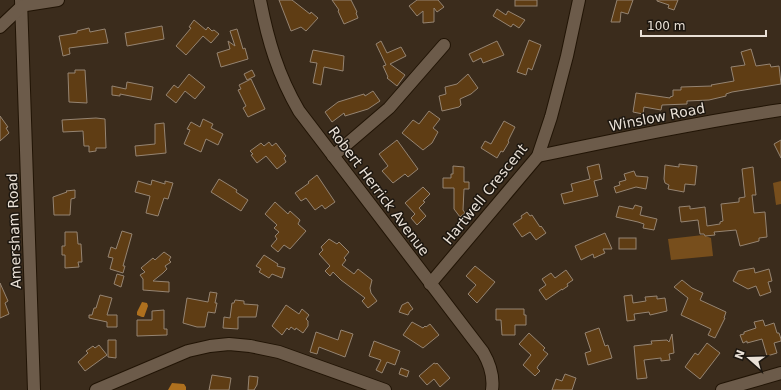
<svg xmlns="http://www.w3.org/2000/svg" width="781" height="390" font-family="'DejaVu Sans',sans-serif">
	<rect width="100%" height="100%" fill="#3b2c1c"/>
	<g fill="#774e1c">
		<polygon points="781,181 781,204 776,205 773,183"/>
		<polygon points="703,235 711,238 713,256 671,260 668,239"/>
	</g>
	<g fill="#ae701e">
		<polygon points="142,302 147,303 148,306 144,317 142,317 137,315 137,312"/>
		<polygon points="172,383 184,384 186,387 186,390 168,390"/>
	</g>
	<g fill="#5f3d14" stroke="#958472">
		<polygon points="279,0 292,0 310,14 311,12 318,18 306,31 301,27 291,31"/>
		<polygon points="332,0 351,0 357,12 356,13 358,18 344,24 338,11 339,10"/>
		<polygon points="417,0 438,0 444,7 437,12 434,8 434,22 423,23 423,11 417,16 409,6"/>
		<rect x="515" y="0" width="22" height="6"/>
		<polygon points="617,0 633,0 628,14 621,12 620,22 611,22"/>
		<polygon points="657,0 678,0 674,10 668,8 669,5 657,1"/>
		<polygon points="497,9 506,15 508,11 525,20 519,28 513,24 511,27 493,16"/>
		<polygon points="194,20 206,30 208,27 212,31 214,30 219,34 211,43 203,36 186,55 176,46 191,28 189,27"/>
		<polygon points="162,26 164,39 127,46 125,33"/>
		<polygon points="89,28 90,32 105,29 108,43 69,48 70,54 63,56 59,36 77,33 77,31"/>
		<polygon points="237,29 243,49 245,48 248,59 221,67 217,53 230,49 228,41 235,46 230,31"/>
		<polygon points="529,40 541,45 532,70 528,68 526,75 517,72"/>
		<polygon points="381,41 387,53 401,47 406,56 390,64 405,75 397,86 387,78 388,77 383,66 386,65 376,44"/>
		<polygon points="497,41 504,55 483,63 481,58 473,62 469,54"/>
		<polygon points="751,49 756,66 770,64 771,67 779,66 781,84 732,92 726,94 726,96 709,100 687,101 687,104 662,105 661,110 644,107 643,114 633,112 636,93 670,98 670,97 673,96 673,90 681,90 681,87 712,86 711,85 734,81 731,67 745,65 741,52"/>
		<polygon points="313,50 344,56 343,71 324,67 321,85 313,83 317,63 310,62"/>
		<polygon points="75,70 85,70 87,103 69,102 68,73 75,73"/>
		<polygon points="252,70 255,76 247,80 244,74"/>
		<polygon points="189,74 205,87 195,99 185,91 176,103 166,95 174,85 178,88"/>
		<polygon points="468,74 478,88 471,94 460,99 461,105 459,107 442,111 439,96 446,94 445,87 457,84"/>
		<polygon points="251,79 265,109 248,117 243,108 246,106 238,90 241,89 239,85"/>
		<polygon points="127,82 153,87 151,100 120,94 120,96 112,95 112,86 126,89"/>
		<polygon points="373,91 380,101 368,109 345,116 344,113 332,122 325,112 338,102 364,94 365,96"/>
		<polygon points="429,111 440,119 433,128 438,132 432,143 423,150 402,133 413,120 419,124"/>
		<polygon points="0,116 8,127 6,128 9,133 0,141"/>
		<polygon points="96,118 105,119 106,148 96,148 96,151 89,152 89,146 84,146 83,131 63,132 62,120"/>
		<polygon points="203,119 213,124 211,128 223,134 218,145 206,139 201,152 184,144 190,130 187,129 191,122 200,127"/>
		<polygon points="504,121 515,127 508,141 509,142 503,152 501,151 497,158 481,148 485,141 491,144"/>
		<polygon points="164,123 166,153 136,156 135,146 155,144 155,124"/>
		<polygon points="397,140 418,169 408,177 405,174 393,183 382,171 388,166 379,154"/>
		<polygon points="781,140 781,158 774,144"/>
		<polygon points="269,142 272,146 276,143 286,156 284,158 286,162 277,169 266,156 257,163 251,155 253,154 250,151 261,143 264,146"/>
		<polygon points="599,164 602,179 594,181 598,196 564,204 561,194 573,191 571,184 590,179 587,167"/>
		<polygon points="679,164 697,166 695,185 685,184 684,192 668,189 669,185 665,183 664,179 665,165 679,167"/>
		<polygon points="453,166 464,167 464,182 469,182 469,189 464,189 463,210 465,213 460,217 454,209 454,188 443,188 443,178 451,178 451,174 453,174"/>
		<polygon points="753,167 756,195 752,195 754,213 765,212 767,237 759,238 759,241 740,246 736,230 714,232 715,235 705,236 704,234 700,234 698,220 681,222 679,207 690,206 690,209 705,207 707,226 720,224 720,222 723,221 721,204 739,202 739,198 745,197 742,169"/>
		<polygon points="634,171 636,176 648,177 646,189 636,187 616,193 614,187 620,185 619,182 626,180 624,174"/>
		<polygon points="317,175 335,202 325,209 322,205 315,210 306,198 301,201 295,193 309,183 308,182"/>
		<polygon points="219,179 237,190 236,192 248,200 241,211 211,192"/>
		<polygon points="152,180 165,184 165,181 173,183 168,199 164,198 158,216 146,213 150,196 135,192 138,181 151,185"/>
		<polygon points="423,187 430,194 423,201 425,202 419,208 426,216 417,225 411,218 415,214 405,203"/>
		<polygon points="75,190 75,198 71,199 70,215 54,215 53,197 67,192 66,191"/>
		<polygon points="275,202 288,214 290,211 300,220 298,224 306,231 290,249 284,245 278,252 271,246 277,239 275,236 279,232 274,228 277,225 265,214"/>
		<polygon points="635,205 642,207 640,215 657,219 654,230 643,228 644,224 638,222 616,217 619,206 633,209"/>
		<polygon points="527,212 530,216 532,215 540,227 541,226 546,233 536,240 530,232 522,237 513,224 522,218 521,216"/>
		<polygon points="122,231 132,234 123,266 125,266 123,273 110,269 113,258 108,257 111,247 116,249"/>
		<polygon points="65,232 77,232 78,244 81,244 82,262 78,262 79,267 65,268 65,255 62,255 62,246 65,246"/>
		<polygon points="605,233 612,249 603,249 605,253 594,258 593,254 581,260 575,246"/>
		<rect x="619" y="238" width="17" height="11"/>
		<polygon points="329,239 337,244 339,242 349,252 344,258 346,260 342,265 354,274 358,269 372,280 370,288 371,293 377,301 368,308 362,301 365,298 341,280 333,272 330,276 325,271 330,266 319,254 323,250 321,247"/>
		<polygon points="164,252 171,257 169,260 171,262 165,266 167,269 163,273 153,281 169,282 169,292 143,290 143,279 140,275 145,272 141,268 153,258 155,260"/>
		<polygon points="264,255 278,264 277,266 285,268 282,278 272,274 269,278 259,272 261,269 256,266"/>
		<polygon points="475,266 495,282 477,303 468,294 476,285 466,276"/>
		<polygon points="754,268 755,273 769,269 772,281 768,282 771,292 760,296 756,286 748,289 733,281 738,271"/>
		<polygon points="566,270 573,280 567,284 568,286 562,290 562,289 546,300 539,290 546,285 542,279 551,273 555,278"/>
		<polygon points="117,274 124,276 121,287 114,284"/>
		<polygon points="682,280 692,288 703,293 700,300 726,312 724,318 725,318 715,338 708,335 711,329 681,315 688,298 674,287"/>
		<polygon points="0,283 8,301 5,303 9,314 0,318"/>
		<polygon points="210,292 217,293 215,303 217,303 215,313 208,312 205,327 197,327 183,323 187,298 208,302"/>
		<polygon points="100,295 112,298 107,315 117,315 117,327 107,327 107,322 89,318 89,315 92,315 94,308 96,308"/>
		<polygon points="632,295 633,303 646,301 645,297 657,296 657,299 665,298 667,311 650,315 649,312 634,314 635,320 627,321 624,296"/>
		<polygon points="235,300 244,301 244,304 258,305 256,317 238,317 238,329 223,328 224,317 230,318 232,303 234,303"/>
		<polygon points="408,302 413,309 410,311 408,315 399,312 402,305"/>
		<polygon points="286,305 299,314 302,309 309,315 306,319 308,321 308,326 303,333 296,328 295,330 291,327 289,330 287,328 282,335 272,326"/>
		<polygon points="496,309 524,309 524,315 526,315 526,325 515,325 515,335 502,335 501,320 496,320"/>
		<polygon points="164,310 164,329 167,329 167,335 137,336 137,320 152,320 152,311"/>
		<polygon points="763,320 765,326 774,323 777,333 779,333 781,339 781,341 774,343 777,353 767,356 762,339 747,343 747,341 743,343 740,335 744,334 744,332 756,328 754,322"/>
		<polygon points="412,322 423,328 425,326 426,327 430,324 439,335 423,348 403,335"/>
		<polygon points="599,328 605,346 608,345 612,358 588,365 585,353 591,351 585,333"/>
		<polygon points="341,330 353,334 345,357 319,347 317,354 310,352 316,332 338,340"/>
		<polygon points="529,333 545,348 543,350 548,354 538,366 537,368 540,371 535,376 523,365 531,355 519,344"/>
		<polygon points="672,334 674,353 669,354 670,360 661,361 661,358 644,360 647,378 637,379 634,346 652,344 651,341 667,340 669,342"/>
		<polygon points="108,340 116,340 116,358 108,357"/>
		<polygon points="374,341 400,351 395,365 387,362 382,373 376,370 381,360 369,356"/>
		<polygon points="707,343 720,353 700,379 685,367 695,353 698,355"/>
		<polygon points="99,345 107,355 85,371 78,362 88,353 86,351 93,346 95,348"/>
		<polygon points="434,363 436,364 437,363 450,378 440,387 434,379 427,385 419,376"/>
		<polygon points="401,368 409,371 407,377 399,374"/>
		<polygon points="565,374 576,378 572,390 552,390 556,379 562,381"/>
		<polygon points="212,375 231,378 229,390 209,390"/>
		<polygon points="249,376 258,377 257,385 254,390 248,390"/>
	</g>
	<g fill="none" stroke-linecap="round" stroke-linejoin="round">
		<g stroke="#211405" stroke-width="14">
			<g id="minor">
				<polyline points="21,0 34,390"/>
				<path d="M260,0C268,41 278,75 299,111L483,352C490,364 494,376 492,390"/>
				<polyline points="0,27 21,7 26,5 58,0"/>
				<polyline points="333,156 389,108 444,45"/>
				<path d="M538,156C619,139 700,122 781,110"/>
				<polyline points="430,284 538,156 551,117 567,56 579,0"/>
				<polyline points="96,390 188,351 210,346 229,344 250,346 279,352 385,390"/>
				<polyline points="722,390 781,373"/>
			</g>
		</g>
		<use href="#minor" stroke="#6c5b4a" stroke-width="12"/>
	</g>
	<g text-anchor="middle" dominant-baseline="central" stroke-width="3" stroke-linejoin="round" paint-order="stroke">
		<g font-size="14" fill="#e9e0d6" stroke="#1c160f">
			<text transform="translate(657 117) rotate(-11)">Winslow Road</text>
			<text transform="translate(379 191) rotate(53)">Robert Herrick Avenue</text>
			<text transform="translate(485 194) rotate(-51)">Hartwell Crescent</text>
			<text transform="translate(14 231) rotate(-92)">Amersham Road</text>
		</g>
	</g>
	<g transform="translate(749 358) rotate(290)" stroke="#1c160f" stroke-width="3" paint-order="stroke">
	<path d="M0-3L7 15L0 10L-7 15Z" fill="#e9e0d6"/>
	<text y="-6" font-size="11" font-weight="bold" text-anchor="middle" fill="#e9e0d6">N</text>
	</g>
	<path d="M641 30v6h125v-6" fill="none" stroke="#e9e0d6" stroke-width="2"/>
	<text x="647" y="30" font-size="12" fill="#e9e0d6" stroke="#1c160f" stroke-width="3" paint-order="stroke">100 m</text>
</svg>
